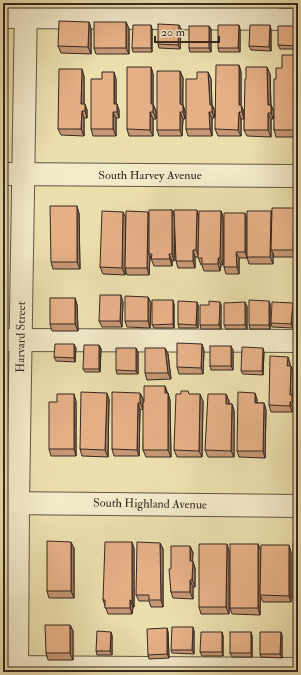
<svg xmlns="http://www.w3.org/2000/svg" width="301" height="675" font-family="'IM FELL Double Pica',serif">
	<rect width="100%" height="100%" fill="#ecdfae"/>
	<filter id="stains"><feTurbulence type="fractalNoise" baseFrequency=".005" numOctaves="4"/><feColorMatrix values="0 0 0 0 .2 0 0 0 0 .09 0 0 0 0 .02 0 0 0 .5 -.17"/></filter>
	<radialGradient id="worn" r=".72"><stop offset=".6" stop-color="#630" stop-opacity="0"/><stop offset="1" stop-color="#630" stop-opacity=".3"/></radialGradient>
	<g fill="none" stroke-linecap="round" stroke-linejoin="round">
		<g stroke="#625644" stroke-width="24">
			<g id="minor">
				<polyline points="3,17 298,19"/>
				<polyline points="3,174 298,176"/>
				<polyline points="3,340 298,341"/>
				<polyline points="4,503 298,506"/>
				<polyline points="3,667 298,669"/>
				<polyline points="17,672 18,503 26,3"/>
			</g>
		</g>
		<use href="#minor" stroke="#f3eaca" stroke-width="22"/>
	</g>
	<g fill="#c69774" stroke="#342821">
		<polygon points="59,3 81,3 81,6 60,5"/>
		<polygon points="117,3 137,3 137,4 118,4"/>
		<polygon points="148,3 168,3 168,6 149,6"/>
		<polygon points="177,3 199,3 199,7 178,6"/>
		<polygon points="215,3 239,3 239,7 216,6"/>
		<polygon points="254,3 278,3 278,7 255,7"/>
		<polygon points="278,3 298,3 298,8 279,8"/>
		<polygon points="89,22 91,29 91,54 61,53 58,46"/>
		<polygon points="126,22 129,29 129,54 96,54 94,48"/>
		<polygon points="151,25 152,29 152,52 133,52 132,48"/>
		<polygon points="179,25 181,29 180,49 159,48 158,44"/>
		<polygon points="209,26 211,29 211,52 190,52 189,48"/>
		<polygon points="298,26 298,49 280,49 278,45"/>
		<polygon points="240,29 240,52 219,52 218,48"/>
		<polygon points="271,29 271,51 251,50 249,46"/>
		<polygon points="297,55 298,58 298,137 276,137 274,130 276,79 282,68"/>
		<polygon points="239,65 241,72 241,105 244,112 244,119 241,119 241,136 218,136 215,129"/>
		<polygon points="151,67 153,74 153,104 156,111 156,119 153,119 153,136 129,136 127,129"/>
		<polygon points="180,71 183,78 183,105 185,111 185,119 183,119 182,136 159,136 157,130"/>
		<polygon points="208,72 211,79 212,105 215,111 214,118 212,118 212,136 188,136 186,129 197,79"/>
		<polygon points="270,74 271,105 274,112 273,119 271,119 271,137 247,136 244,130 246,79"/>
		<polygon points="84,76 84,104 87,110 87,118 84,118 84,136 61,135 58,129"/>
		<polygon points="116,79 116,104 119,110 119,118 116,118 116,136 93,136 91,129"/>
		<polygon points="294,208 296,214 296,257 274,257 273,253 273,264 249,264 247,257 247,258 239,258 239,274 226,274 224,267 247,220 271,211 272,215"/>
		<polygon points="172,210 174,216 199,216 221,211 223,218 223,265 221,265 220,271 204,271 202,265 201,265 198,257 195,257 195,268 178,268 176,261 175,220 174,261 172,261 172,266 154,266 150,256 149,275 127,275 125,268 125,275 103,274 100,267 126,218"/>
		<polygon points="79,213 80,269 53,269 51,262"/>
		<polygon points="148,297 151,303 150,328 127,327 125,321"/>
		<polygon points="75,298 77,305 78,331 52,331 50,324"/>
		<polygon points="123,302 122,327 102,327 99,321"/>
		<polygon points="197,302 198,305 198,328 179,328 178,324"/>
		<polygon points="174,304 174,328 154,328 152,325"/>
		<polygon points="270,304 270,329 250,329 249,325"/>
		<polygon points="221,305 221,329 201,329 200,325"/>
		<polygon points="247,306 247,329 226,329 224,325"/>
		<polygon points="294,306 293,328 272,327 271,323"/>
		<polygon points="202,344 204,351 203,374 179,374 177,367"/>
		<polygon points="99,345 101,349 100,372 85,372 83,369"/>
		<polygon points="76,348 75,362 56,361 54,357"/>
		<polygon points="165,348 168,354 171,379 147,380 145,373"/>
		<polygon points="233,350 233,370 211,370 210,366"/>
		<polygon points="138,352 138,374 117,374 116,370"/>
		<polygon points="264,352 263,375 243,374 241,371"/>
		<polygon points="288,357 290,364 290,366 291,366 293,372 293,396 295,402 295,408 293,408 292,412 271,412 269,405"/>
		<polygon points="165,386 170,400 171,457 146,457 143,450 144,402"/>
		<polygon points="140,393 143,399 143,409 140,410 139,456 114,456 112,449"/>
		<polygon points="226,394 229,401 229,404 232,404 234,411 234,457 208,457 205,450"/>
		<polygon points="109,399 108,457 82,456 80,449"/>
		<polygon points="257,399 257,403 264,403 266,410 265,458 239,457 237,451"/>
		<polygon points="76,401 76,456 51,456 49,449"/>
		<polygon points="203,401 202,457 177,457 174,450"/>
		<polygon points="132,542 134,549 134,607 133,607 132,614 108,614 103,600"/>
		<polygon points="160,543 163,549 163,607 151,607 149,601 139,601 136,595"/>
		<polygon points="258,544 261,551 291,552 291,602 263,602 260,595 261,559 260,615 232,614 230,608"/>
		<polygon points="298,544 298,605 295,605 293,598"/>
		<polygon points="190,546 193,553 192,561 195,568 195,587 193,587 193,599 173,598 171,592 171,569"/>
		<polygon points="74,548 74,598 49,598 47,591"/>
		<polygon points="229,551 229,614 201,614 199,607"/>
		<polygon points="70,625 73,631 73,660 48,660 46,653"/>
		<polygon points="167,628 168,632 169,658 149,659 148,655"/>
		<polygon points="194,631 194,654 172,653 171,650"/>
		<polygon points="222,632 223,636 223,656 202,656 200,652"/>
		<polygon points="251,632 252,636 252,657 232,657 230,653"/>
		<polygon points="281,632 282,636 282,658 261,657 260,654"/>
		<polygon points="112,635 112,655 97,655 96,651"/>
	</g>
	<g fill="#a17b5e" stroke="#342821">
		<polygon points="89,22 91,29 91,54 88,47"/>
		<polygon points="126,22 129,29 129,54 126,48"/>
		<polygon points="151,25 152,29 152,52 151,48"/>
		<polygon points="179,25 181,29 180,49 178,45"/>
		<polygon points="239,25 240,29 240,52 238,48"/>
		<polygon points="270,25 271,29 271,51 269,47"/>
		<polygon points="209,26 211,29 211,52 209,48"/>
		<polygon points="297,55 298,58 298,132 297,130"/>
		<polygon points="239,65 241,72 241,112 239,105"/>
		<polygon points="151,67 153,74 153,111 151,104"/>
		<polygon points="267,67 270,74 271,112 268,105"/>
		<polygon points="82,69 84,76 84,110 81,104"/>
		<polygon points="180,71 183,78 182,111 180,104"/>
		<polygon points="114,72 116,79 116,110 114,104"/>
		<polygon points="208,72 211,79 212,109 212,105 215,111 214,118 210,105"/>
		<polygon points="85,104 87,110 87,118 85,111"/>
		<polygon points="117,104 119,110 119,118 117,112"/>
		<polygon points="153,104 156,111 156,119 153,112"/>
		<polygon points="183,105 185,111 185,119 183,112"/>
		<polygon points="241,105 244,112 244,119 242,112"/>
		<polygon points="271,105 274,112 273,119 271,113"/>
		<polygon points="82,111 84,118 84,136 81,129"/>
		<polygon points="113,112 116,118 116,136 113,129"/>
		<polygon points="150,112 153,119 153,136 150,130"/>
		<polygon points="180,112 183,119 182,136 180,130"/>
		<polygon points="209,112 212,118 212,136 210,129"/>
		<polygon points="239,112 241,119 241,136 238,130"/>
		<polygon points="268,113 271,119 271,137 268,130"/>
		<polygon points="77,206 79,213 80,269 77,262"/>
		<polygon points="294,208 296,214 296,257 293,250"/>
		<polygon points="172,210 175,217 174,261 172,254"/>
		<polygon points="197,210 199,217 199,257 196,250"/>
		<polygon points="221,211 223,218 223,265 220,258"/>
		<polygon points="271,211 273,218 271,250 273,253 273,264 270,257"/>
		<polygon points="123,212 126,218 125,275 122,268"/>
		<polygon points="148,212 151,219 149,254 150,256 149,275 147,268"/>
		<polygon points="245,213 247,220 247,258 245,252"/>
		<polygon points="193,250 195,257 195,268 193,261"/>
		<polygon points="236,252 239,258 239,274 237,267"/>
		<polygon points="169,254 172,261 172,266 170,259"/>
		<polygon points="218,258 221,265 220,271 218,264"/>
		<polygon points="121,295 123,302 122,327 120,321"/>
		<polygon points="148,297 151,303 150,328 148,321"/>
		<polygon points="75,298 77,305 78,331 75,324"/>
		<polygon points="173,300 174,304 174,328 173,324"/>
		<polygon points="269,301 270,304 270,329 269,325"/>
		<polygon points="197,302 198,305 198,328 196,325"/>
		<polygon points="220,302 221,305 221,329 219,325"/>
		<polygon points="245,302 247,306 247,329 245,325"/>
		<polygon points="293,303 294,306 293,328 291,324"/>
		<polygon points="74,344 76,348 75,362 74,358"/>
		<polygon points="202,344 204,351 203,374 201,368"/>
		<polygon points="99,345 101,349 100,372 99,369"/>
		<polygon points="231,346 233,350 233,370 231,366"/>
		<polygon points="136,348 138,352 138,374 136,371"/>
		<polygon points="165,348 168,354 171,379 168,373"/>
		<polygon points="263,348 264,352 263,375 262,371"/>
		<polygon points="288,357 290,364 290,372 287,366"/>
		<polygon points="291,366 293,372 293,396 295,402 295,408 290,395"/>
		<polygon points="165,386 167,393 167,400 165,393"/>
		<polygon points="107,393 109,399 108,457 105,450"/>
		<polygon points="140,393 143,399 143,409 140,403"/>
		<polygon points="168,393 170,400 171,457 168,450"/>
		<polygon points="255,393 257,399 257,410 255,403"/>
		<polygon points="74,394 76,401 76,456 74,449"/>
		<polygon points="200,394 203,401 202,457 199,451"/>
		<polygon points="226,394 229,401 228,411 226,404"/>
		<polygon points="290,402 293,408 292,412 290,406"/>
		<polygon points="138,403 140,410 139,456 137,450"/>
		<polygon points="264,403 266,410 265,458 263,451"/>
		<polygon points="232,404 234,411 234,457 231,451"/>
		<polygon points="71,542 74,548 74,598 71,591"/>
		<polygon points="132,542 134,549 134,607 132,601"/>
		<polygon points="160,543 163,549 163,607 161,600"/>
		<polygon points="227,544 229,551 229,614 226,607"/>
		<polygon points="258,544 261,551 260,615 258,608"/>
		<polygon points="289,545 291,552 291,602 289,596"/>
		<polygon points="190,546 193,553 192,568 190,561"/>
		<polygon points="193,561 195,568 195,587 192,580"/>
		<polygon points="190,580 193,587 193,599 190,592"/>
		<polygon points="130,600 133,607 132,614 130,608"/>
		<polygon points="70,625 73,631 73,660 70,653"/>
		<polygon points="193,627 194,631 194,654 192,650"/>
		<polygon points="167,628 168,632 169,658 167,654"/>
		<polygon points="111,632 112,635 112,655 110,651"/>
		<polygon points="222,632 223,636 223,656 222,652"/>
		<polygon points="251,632 252,636 252,657 251,653"/>
		<polygon points="281,632 282,636 282,658 280,654"/>
	</g>
	<g fill="#e6b087" stroke="#342821">
		<polygon points="59,21 89,22 88,47 58,46"/>
		<rect x="94" y="22" width="32" height="26"/>
		<polygon points="158,24 179,25 178,45 158,44"/>
		<polygon points="133,25 151,25 151,48 132,48"/>
		<polygon points="218,25 239,25 238,48 218,48"/>
		<polygon points="250,25 270,25 269,47 249,46"/>
		<rect x="189" y="26" width="20" height="22"/>
		<polygon points="278,26 298,26 298,46 278,45"/>
		<polygon points="282,55 297,55 297,130 274,130 274,79 276,79 276,68 282,68"/>
		<polygon points="216,65 239,65 239,105 241,105 242,112 239,112 238,130 215,129"/>
		<polygon points="127,67 151,67 151,104 153,104 153,112 150,112 150,130 127,129"/>
		<polygon points="246,67 267,67 268,105 271,105 271,113 268,113 268,130 244,130 245,79 246,79"/>
		<polygon points="59,69 82,69 81,104 85,104 85,111 82,111 81,129 58,129"/>
		<polygon points="157,71 180,71 180,104 183,105 183,112 180,112 180,130 157,130"/>
		<polygon points="102,72 114,72 114,104 117,104 117,112 113,112 113,129 91,129 91,79 102,79"/>
		<polygon points="197,72 208,72 210,105 212,105 212,112 209,112 210,129 186,129 186,79 197,79"/>
		<polygon points="50,206 77,206 77,262 51,262"/>
		<polygon points="272,208 294,208 293,250 271,250"/>
		<polygon points="297,208 298,208 298,247 296,247"/>
		<polygon points="149,210 172,210 172,254 169,254 170,259 151,259 152,254 149,254"/>
		<polygon points="174,210 197,210 196,250 193,250 193,261 176,261"/>
		<polygon points="102,211 123,212 122,268 100,267"/>
		<polygon points="126,211 148,212 147,268 125,268"/>
		<polygon points="199,211 221,211 220,258 218,258 218,264 202,264 202,258 198,258"/>
		<polygon points="247,211 271,211 270,257 247,257"/>
		<polygon points="224,213 245,213 245,252 236,252 237,267 224,267"/>
		<polygon points="100,295 121,295 120,321 99,321"/>
		<polygon points="125,296 148,297 148,321 125,321"/>
		<rect x="50" y="298" width="25" height="26"/>
		<polygon points="152,300 173,300 173,324 152,325"/>
		<polygon points="249,300 269,301 269,325 249,325"/>
		<polygon points="178,301 197,302 196,325 178,324"/>
		<polygon points="209,301 220,302 219,325 200,325 200,305 209,305"/>
		<polygon points="245,302 245,325 224,325 224,303"/>
		<polygon points="272,302 293,303 291,324 271,323"/>
		<rect x="296" y="302" width="2" height="23"/>
		<polygon points="177,343 202,344 201,368 177,367"/>
		<polygon points="55,344 74,344 74,358 54,357"/>
		<polygon points="84,345 99,345 99,369 83,369"/>
		<rect x="210" y="346" width="21" height="20"/>
		<polygon points="242,347 263,348 262,371 241,371"/>
		<polygon points="116,348 136,348 136,371 116,370"/>
		<polygon points="145,348 165,348 168,373 145,373"/>
		<polygon points="270,356 288,357 287,366 291,366 290,395 292,395 292,402 290,402 290,406 269,405"/>
		<polygon points="144,386 165,386 165,393 168,393 168,450 143,450 143,402 144,402"/>
		<polygon points="181,391 188,391 189,394 200,394 199,451 174,450 176,394 181,394"/>
		<polygon points="81,392 107,393 105,450 80,449"/>
		<polygon points="112,392 140,393 140,403 138,403 137,450 112,449"/>
		<polygon points="238,392 255,393 255,403 264,403 263,451 237,451"/>
		<polygon points="57,394 74,394 74,449 49,449 49,402 57,402"/>
		<polygon points="208,394 226,394 226,404 232,404 231,451 205,450"/>
		<polygon points="47,541 71,542 71,591 47,591"/>
		<polygon points="105,542 132,542 132,601 130,600 130,608 105,608 105,600 103,600"/>
		<polygon points="137,542 160,543 161,600 149,600 149,595 136,595"/>
		<polygon points="199,544 227,544 226,607 199,607"/>
		<rect x="230" y="544" width="28" height="64"/>
		<rect x="293" y="544" width="5" height="54"/>
		<polygon points="261,545 289,545 289,596 260,595"/>
		<polygon points="171,546 190,546 190,561 193,561 192,580 190,580 190,592 171,592 169,569 171,569"/>
		<polygon points="45,625 70,625 70,653 46,653"/>
		<polygon points="172,627 193,627 192,650 171,650"/>
		<polygon points="167,628 167,654 148,655 147,629"/>
		<polygon points="97,631 111,632 110,651 96,651"/>
		<polygon points="201,632 222,632 222,652 200,652"/>
		<rect x="230" y="632" width="21" height="21"/>
		<polygon points="260,632 281,632 280,654 260,654"/>
		<polygon points="155,671 181,672 155,672"/>
	</g>
	<g text-anchor="middle" dominant-baseline="central" stroke-width="3" stroke-linejoin="round" paint-order="stroke">
		<g font-size="12" fill="#342821" stroke="#f3eaca">
			<text x="150" y="175">South Harvey Avenue</text>
			<text transform="translate(21 337) rotate(-89)">Harvard Street</text>
			<text transform="translate(150 504) rotate(1)">South Highland Avenue</text>
		</g>
	</g>
	<rect width="301" height="675" fill="none" stroke="#ecdfae" stroke-width="16"/>
	<rect x="4" y="4" width="293" height="667" fill="none" stroke="#342821" stroke-width="2"/>
	<rect x="8" y="8" width="285" height="659" fill="none" stroke="#342821"/>
	<path d="M155 36v6h64v-6" fill="none" stroke="#342821" stroke-width="2"/>
	<text x="161" y="36" font-size="12" fill="#342821" stroke="#f3eaca" stroke-width="3" paint-order="stroke">20 m</text>
	<rect width="100%" height="100%" filter="url(#stains)"/>
	<rect width="100%" height="100%" fill="url(#worn)"/>
</svg>
